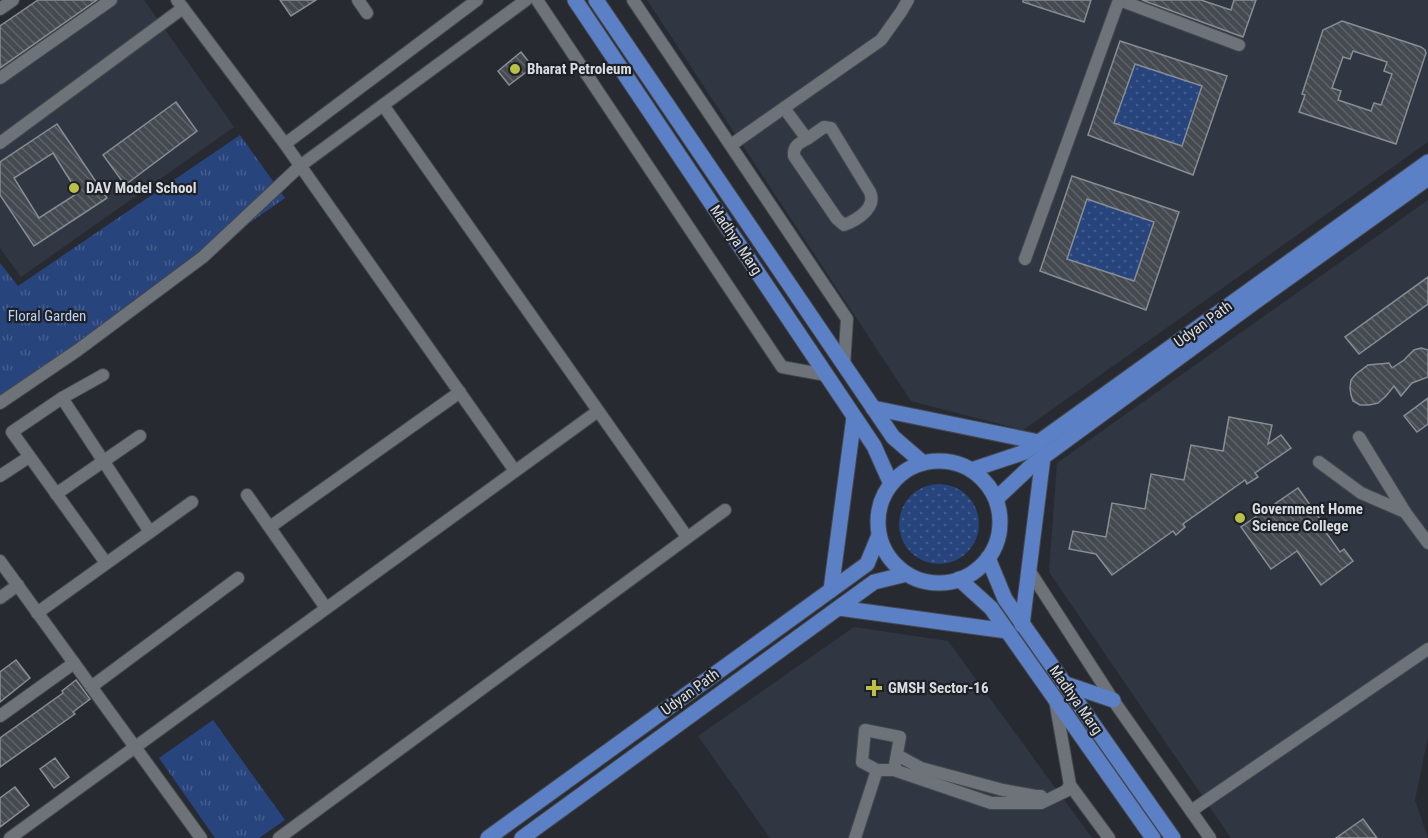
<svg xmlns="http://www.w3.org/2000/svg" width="1428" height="838" font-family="'Roboto Condensed',sans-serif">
	<defs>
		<pattern id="grass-tufts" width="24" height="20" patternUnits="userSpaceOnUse" patternTransform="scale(1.5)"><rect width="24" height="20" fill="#27447d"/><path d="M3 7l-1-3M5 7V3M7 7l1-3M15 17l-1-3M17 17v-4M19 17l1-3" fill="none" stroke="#465e8f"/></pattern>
		<pattern id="garden-dots" width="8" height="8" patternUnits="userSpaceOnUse" patternTransform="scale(1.5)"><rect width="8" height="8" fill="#27447d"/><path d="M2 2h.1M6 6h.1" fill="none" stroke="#465e8f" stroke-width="1.8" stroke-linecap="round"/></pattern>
		<pattern id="building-back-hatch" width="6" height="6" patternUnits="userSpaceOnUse" patternTransform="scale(1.5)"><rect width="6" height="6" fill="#454950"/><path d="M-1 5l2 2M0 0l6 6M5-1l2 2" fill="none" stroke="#5f6369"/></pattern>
	</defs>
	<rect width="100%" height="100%" fill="#272a31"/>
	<g fill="#313742">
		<polygon points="119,0 144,0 234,127 21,277 0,248 0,84"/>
		<polygon points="647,0 1428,0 1428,142 1023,430 911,401"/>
		<polygon points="1428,200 1428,737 1415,800 1428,838 1231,838 1049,572 1057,463"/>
		<polygon points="854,627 948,641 1092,838 770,838 698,736"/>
	</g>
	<g fill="url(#grass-tufts)">
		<polygon points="240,135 285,198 0,399 0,263 18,286"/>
		<polygon points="213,720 285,820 259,838 215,838 159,758"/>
	</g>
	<g fill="url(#garden-dots)">
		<polygon points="1135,64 1202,86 1182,146 1114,123"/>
		<polygon points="1087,199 1154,222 1134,281 1067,259"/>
		<circle cx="939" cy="524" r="40"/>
	</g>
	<g fill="url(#building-back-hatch)" stroke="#888d94" stroke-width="1.5" fill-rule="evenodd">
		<polygon points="38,0 97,0 0,68 0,26"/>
		<polygon points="280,0 316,0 291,16"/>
		<polygon points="1023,0 1091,0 1084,22 1023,2"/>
		<polygon points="1142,0 1201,0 1231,10 1234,0 1256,0 1243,37"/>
		<path d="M1342,21L1421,47L1425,50L1426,53L1396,144L1299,112L1305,95L1302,94L1323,30ZM1353,51L1387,62L1384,71L1392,74L1381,105L1374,103L1371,111L1338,100L1341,91L1332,88L1343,57L1350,59Z"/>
		<path d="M1120,41L1227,76L1193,175L1088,135ZM1135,64L1202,86L1182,146L1114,123Z"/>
		<polygon points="521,52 533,67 509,85 498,71"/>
		<polygon points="176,102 197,131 125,185 103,155"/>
		<path d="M57,124L107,198L34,246L0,195V162ZM53,153L78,193L39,218L14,178Z"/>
		<path d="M1072,176L1179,212L1146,310L1040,271ZM1087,199L1154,222L1134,281L1067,259Z"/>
		<polygon points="1428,277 1428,304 1359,354 1345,337"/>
		<polygon points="1421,348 1428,350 1428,377 1412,383 1401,396 1394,386 1386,396 1378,403 1369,405 1360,405 1353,401 1351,395 1350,388 1351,380 1356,374 1368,365 1389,363 1392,368 1404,360 1414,350"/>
		<polygon points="1428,398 1428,424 1417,432 1404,416"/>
		<polygon points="1229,417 1272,425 1268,444 1281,435 1291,448 1255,473 1258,477 1247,484 1245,480 1183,524 1185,527 1176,535 1173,531 1112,575 1096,554 1069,549 1073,531 1106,537 1112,503 1145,509 1151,474 1184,480 1191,445 1223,451"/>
		<polygon points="1298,488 1328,530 1325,531 1340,552 1344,549 1353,561 1321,585 1297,551 1271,569 1241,527"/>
		<polygon points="16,660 30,678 0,702 0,672"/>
		<polygon points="76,680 90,699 73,712 75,714 0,767 0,738 63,693 62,691"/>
		<polygon points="55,758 69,777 54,788 40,769"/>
		<polygon points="15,787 29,805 0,827 0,798"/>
		<polygon points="1363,819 1377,838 1336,838"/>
	</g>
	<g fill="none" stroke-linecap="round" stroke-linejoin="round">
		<g stroke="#44474c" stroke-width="14">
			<g id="minor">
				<polyline points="177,0 285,144 515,471"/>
				<polyline points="358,0 367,13"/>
				<polyline points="537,0 782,367 826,375"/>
				<polyline points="633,0 847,319 844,366"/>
				<polyline points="1119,0 1239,45"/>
				<polyline points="0,9 13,0"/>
				<polyline points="0,78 111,0"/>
				<polyline points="383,105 687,537"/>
				<path d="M784,108L807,139L824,127L831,128L870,192C877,208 857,220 844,225L837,219L794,156C793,146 799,143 807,139"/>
				<polyline points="0,143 183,8"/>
				<polyline points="285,144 477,0"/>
				<polyline points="731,145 881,40 901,12 908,0"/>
				<polyline points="1025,259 1119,0"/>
				<polyline points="103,375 62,398 12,432 106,563"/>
				<polyline points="62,398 150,532"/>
				<polyline points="0,403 78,350 203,257 300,166 526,0"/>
				<polyline points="1359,437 1405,512"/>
				<polyline points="1319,462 1361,493 1405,512 1428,543"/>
				<polyline points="0,476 29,457"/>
				<polyline points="56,494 140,436"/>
				<polyline points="247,495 326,608"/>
				<polyline points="270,527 460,392"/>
				<polyline points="0,561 201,838"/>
				<polyline points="1029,570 1113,700 1210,838"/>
				<polyline points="0,598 18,585"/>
				<polyline points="37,613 192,502"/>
				<polyline points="91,687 238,578"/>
				<polyline points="1055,700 1070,785 1109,838"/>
				<polyline points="0,716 74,663"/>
				<polygon points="865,730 900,737 894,770 877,770 862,762"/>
				<polyline points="897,755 921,768 1003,790 1036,796 1041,796"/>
				<polyline points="894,770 991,803 1041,803 1066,791 1070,785"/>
				<polyline points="1191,811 1428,649"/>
				<polyline points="10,838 598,411"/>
				<polyline points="279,838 725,510"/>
				<polyline points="855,838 877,770"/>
			</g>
		</g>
		<g stroke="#44474c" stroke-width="17">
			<g id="major">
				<polyline points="575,0 874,446 891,484"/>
				<polyline points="596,0 893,437 923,463"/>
				<polyline points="873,408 1039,442"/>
				<circle cx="939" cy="522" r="61"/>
				<polyline points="971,470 1025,452 1428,162"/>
				<polyline points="996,499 1031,466 1259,299 1428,178"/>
				<polyline points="988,558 1005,599 1173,838"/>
				<polyline points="959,579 991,608 1153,838"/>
				<polyline points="831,590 854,417"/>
				<polyline points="839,608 1007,631"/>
				<polyline points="1022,625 1043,457"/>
				<polyline points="1063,683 1113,700"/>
				<polyline points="488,838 867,564 879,535"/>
				<polyline points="522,838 874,582 907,574"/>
			</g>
		</g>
		<use href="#minor" stroke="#6e7279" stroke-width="12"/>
		<use href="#major" stroke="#5c80c5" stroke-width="15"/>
	</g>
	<g fill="#bac046" stroke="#1d2127" stroke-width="2">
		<circle cx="515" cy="69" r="6"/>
		<circle cx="74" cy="188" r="6"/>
		<circle cx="1240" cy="518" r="6"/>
		<path d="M871 679h6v6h6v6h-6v6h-6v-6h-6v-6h6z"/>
	</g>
	<g text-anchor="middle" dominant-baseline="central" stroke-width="4.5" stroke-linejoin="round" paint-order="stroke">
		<g font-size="15" font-weight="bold" fill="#d9dce0" stroke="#1d2127" text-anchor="start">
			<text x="527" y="69">Bharat Petroleum</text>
			<text x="86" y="188">DAV Model School</text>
			<text x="1252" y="509">Government Home<tspan x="1252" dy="17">Science College</tspan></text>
			<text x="888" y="688">GMSH Sector-16</text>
		</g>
		<g font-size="15" fill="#d9dce0" stroke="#1d2127">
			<text transform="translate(736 240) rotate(56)">Madhya Marg</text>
			<text transform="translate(1203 324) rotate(-36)">Udyan Path</text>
			<text transform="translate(690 692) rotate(-36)">Udyan Path</text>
			<text transform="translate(1076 700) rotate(55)">Madhya Marg</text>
		</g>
		<g font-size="15" fill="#bcd0f5" stroke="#1d2127">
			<text x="47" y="316">Floral Garden</text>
		</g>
	</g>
</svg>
